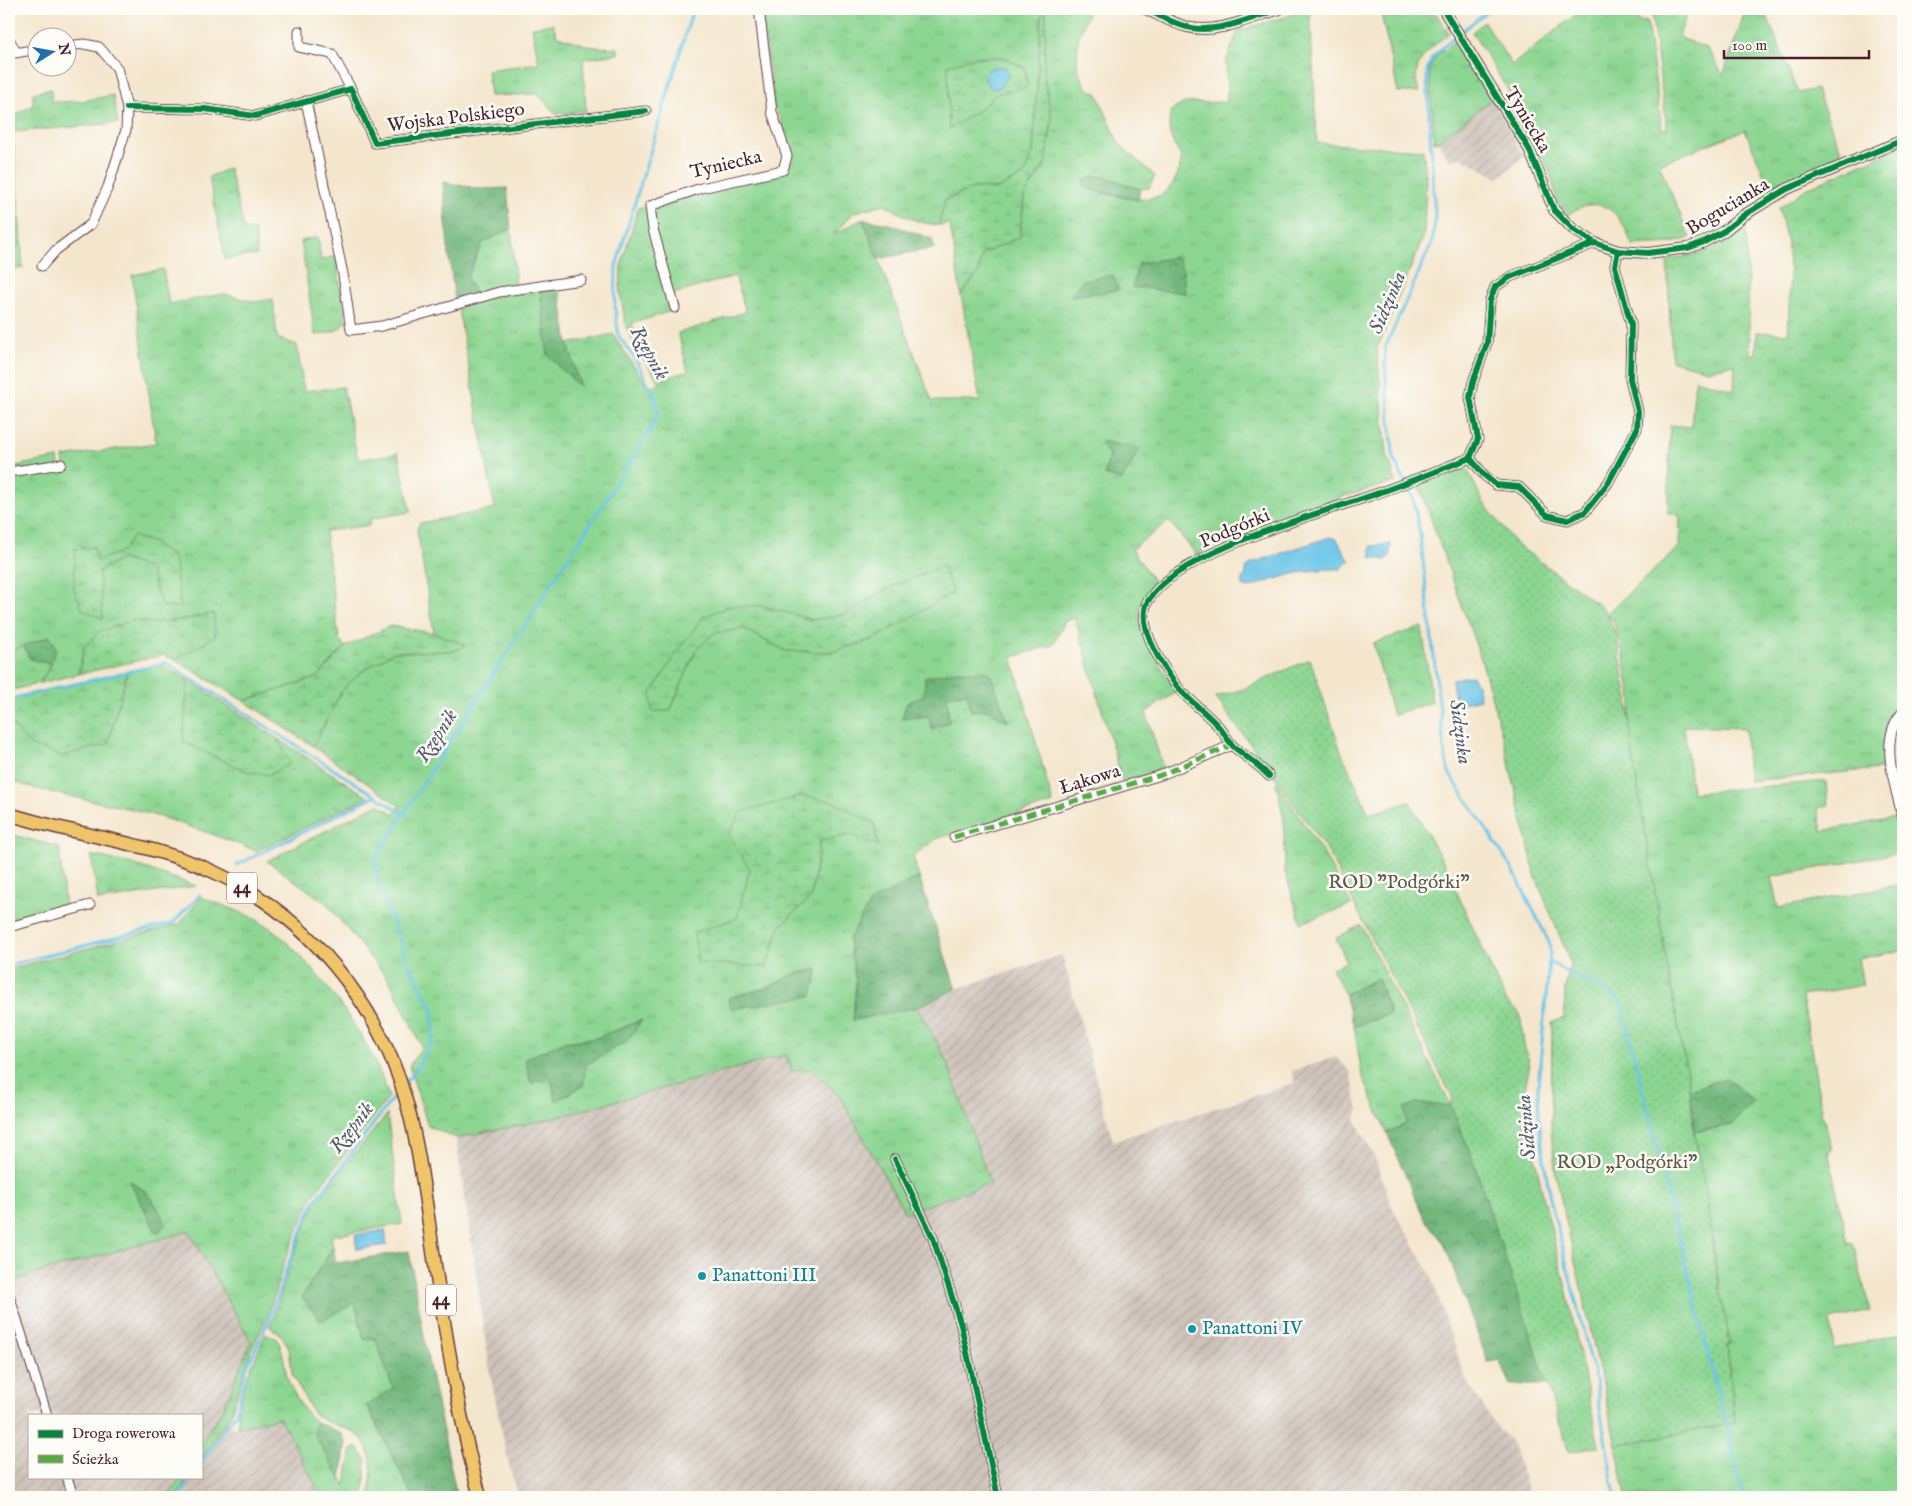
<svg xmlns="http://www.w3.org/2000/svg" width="1912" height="1506" font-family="'IM FELL English',serif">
	<defs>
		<pattern id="industrial-furrows" width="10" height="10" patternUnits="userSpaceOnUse" patternTransform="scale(1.25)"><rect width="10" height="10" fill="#cdc2b9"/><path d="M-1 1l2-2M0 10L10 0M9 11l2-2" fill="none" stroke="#b2a69f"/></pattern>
		<pattern id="grass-tufts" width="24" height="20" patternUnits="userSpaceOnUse" patternTransform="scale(1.25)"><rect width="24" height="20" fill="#8cd692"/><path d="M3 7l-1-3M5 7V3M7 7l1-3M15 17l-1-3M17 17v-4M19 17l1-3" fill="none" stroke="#7ab77e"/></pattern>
		<pattern id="forest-crowns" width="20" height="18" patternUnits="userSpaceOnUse" patternTransform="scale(1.25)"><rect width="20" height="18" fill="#71b77c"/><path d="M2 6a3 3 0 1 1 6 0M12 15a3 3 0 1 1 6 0" fill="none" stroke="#5f9466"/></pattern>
		<pattern id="wetland-marsh" width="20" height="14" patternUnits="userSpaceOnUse" patternTransform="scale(1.25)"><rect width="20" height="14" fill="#8cd692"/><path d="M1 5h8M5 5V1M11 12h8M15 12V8" fill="none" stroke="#7ab77e"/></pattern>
		<pattern id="garden-dots" width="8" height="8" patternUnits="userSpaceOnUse" patternTransform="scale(1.25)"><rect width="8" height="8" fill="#8cd692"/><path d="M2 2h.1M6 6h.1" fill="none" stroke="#7ab77e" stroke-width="1.8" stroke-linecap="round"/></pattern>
	</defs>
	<rect width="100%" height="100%" fill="#fdfcf7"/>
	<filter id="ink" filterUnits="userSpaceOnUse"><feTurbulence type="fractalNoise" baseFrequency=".02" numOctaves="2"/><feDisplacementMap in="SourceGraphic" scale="10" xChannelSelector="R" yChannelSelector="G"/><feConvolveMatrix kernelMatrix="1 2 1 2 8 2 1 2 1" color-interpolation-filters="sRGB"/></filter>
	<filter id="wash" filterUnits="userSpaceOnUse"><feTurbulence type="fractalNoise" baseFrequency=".0096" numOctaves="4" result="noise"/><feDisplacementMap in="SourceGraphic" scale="20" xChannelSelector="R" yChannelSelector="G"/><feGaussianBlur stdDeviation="1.12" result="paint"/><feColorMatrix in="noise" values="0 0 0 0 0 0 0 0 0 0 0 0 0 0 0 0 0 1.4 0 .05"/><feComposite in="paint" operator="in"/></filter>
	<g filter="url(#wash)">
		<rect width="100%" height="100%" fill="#f4e6cd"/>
		<g fill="url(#industrial-furrows)" fill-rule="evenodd">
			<polygon points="1492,99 1524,157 1498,178 1461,157 1449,161 1439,141"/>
			<polygon points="1062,955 1113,1141 1295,1083 1292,1071 1336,1057 1350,1071 1359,1109 1355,1120 1374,1155 1391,1205 1431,1275 1465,1377 1491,1419 1514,1447 1529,1497 518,1497 508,1461 491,1379 456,1138 546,1120 786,1055 811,1069 840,1096 905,1213 990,1183 946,1059 917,1007 956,989"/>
			<path d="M189,1231L251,1342L223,1410L232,1428L280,1418L316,1486V1497H9V1281ZM29,1415H201V1477H29Z"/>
		</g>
		<g fill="url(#grass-tufts)" stroke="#6b7a5e" fill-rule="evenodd">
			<path d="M761,9H1042L1033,152L1024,175L997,189L973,188L945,200L939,225C918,224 902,215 885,204L854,212L834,234L863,219L932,401H980L961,295L978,273L982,254L1020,237L1024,196L1045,164L1052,120L1044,77L1046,9H1090L1078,39L1077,66L1086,88L1097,93L1119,144L1155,176L1149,188L1140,189L1105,177L1085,181L1084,188C1114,194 1157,214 1175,180C1178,174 1182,164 1181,157C1180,154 1177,150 1175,147C1169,135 1167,123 1172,110L1185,103L1227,102L1226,62L1238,31L1310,9L1317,143L1423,150L1426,175L1424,235L1377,349L1387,455L1396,482L1345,496L1196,554L1169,521L1132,549L1154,582C1150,591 1142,601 1139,610C1135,628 1167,676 1177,692L1146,712L1164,772L1123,783L1075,618L1065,621L1053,645L1012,657L1053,803L936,839L913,856L919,877L871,901L849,939L856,982L853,1020L917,1007L946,1059L990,1183L905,1213L840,1096L811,1069L792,1071L786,1055L546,1120L456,1138L428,1126L409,1066L422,1047L389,980L326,903L267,861L378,804L394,814L400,806L313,746L342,690L361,672L394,652L454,651L465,645L434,633L417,529L420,523L495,509L458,308L498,295L540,290L548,355L579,386L568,344L613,334L647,386L661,384L640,354L626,327L620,292L621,266L638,208L714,187L785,170L793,160L780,118L774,107ZM976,57L1005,58L1025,68L1027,87L996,94ZM735,276L746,312L678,333L688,371L664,379L631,324L671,311L666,296ZM1109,454L1122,480L1105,475ZM943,566L952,593L876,638L832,652L786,651L744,629L714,633L696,650L670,711L703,617L763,606L812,620L846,614L888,588ZM989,672L1008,721L988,710L968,693L947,696L949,722L932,729L928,716L907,703ZM874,823L878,845L850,835L820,841L811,897L780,926L767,967L694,933L737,919L750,869L728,834ZM817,969L732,1009L729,998L769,987L792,975ZM641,1020L628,1040L586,1065L556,1101L551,1078L563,1042L597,1038Z"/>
			<path d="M1380,9H1433L1449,33C1437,43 1417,57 1416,76C1416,81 1418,87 1419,92H1398Z"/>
			<path d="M1583,9H1639L1637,21L1647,22L1662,129H1667L1651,9H1689L1679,35L1683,39L1708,49L1723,75L1746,9H1764L1798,93L1816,89L1845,161L1770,189L1745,130L1659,164L1690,238L1672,243L1632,245C1625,226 1614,201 1589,205C1582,206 1574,212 1567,215L1558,203L1550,173L1536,144L1539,141L1472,32L1484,22L1512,65Z"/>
			<polygon points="553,24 557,36 593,47 618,48 618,54 583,59 586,111 556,114 538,94 490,96 487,70 539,63 532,27"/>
			<polygon points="1456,40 1492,99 1439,141 1434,142 1429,70 1435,57"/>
			<polygon points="51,89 52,102 82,101 113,95 118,123 13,132 23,268 9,270 9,127 16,123 15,115 33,105 33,93"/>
			<polygon points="1903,146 1903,706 1896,713 1885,735 1888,764 1880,769 1748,781 1745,728 1684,726 1692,793 1826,781 1828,806 1818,808 1822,831 1900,817 1903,835 1903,852 1771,877 1778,908 1903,884 1903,950 1858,959 1863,985 1802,996 1822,1112 1832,1150 1828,1151 1848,1244 1853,1243 1870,1311 1830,1320 1834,1349 1903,1333 1903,1497 1626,1497 1616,1445 1735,1423 1727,1345 1706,1192 1694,1132 1732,1125 1726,1078 1690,1090 1671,988 1633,759 1629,725 1632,702 1623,652 1614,622 1606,614 1679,547 1680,516 1668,513 1670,425 1691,427 1695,379 1734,390 1735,364 1708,370 1672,361 1667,260 1708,251 1746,229 1750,354 1756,354 1757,332 1788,334 1790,278 1787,242 1779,208 1807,188"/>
			<polygon points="229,168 244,229 255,230 257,255 225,259 209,177"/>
			<polygon points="511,229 516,286 477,296 467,278 482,243"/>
			<path d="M318,237L321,260L336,256L346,321C340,333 327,333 315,335L301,241Z"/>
			<path d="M163,269L169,304L224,294L255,302L273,299L277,338L297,345L304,391L343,387L358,460L398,453L411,512L370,519V525L325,531L339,639L345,647L318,677L244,701L175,660L215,636L213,613L183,620L154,623L131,621L84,647L79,674L40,683L51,664L50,636L9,652V467L58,458L60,474L65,473L63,457L156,443L132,275ZM94,547L96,562L123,551L174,557L162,605L149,568L123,559L99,571L75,549Z"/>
			<polygon points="1422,627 1432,702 1393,715 1373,643"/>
			<path d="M161,665L188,680L183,742L289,764L278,739L368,797L257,851C214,835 172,819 127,808C88,799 47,794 9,780V721L30,745L108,744L127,672Z"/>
			<polygon points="1276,782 1324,854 1351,905 1301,923 1285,872 1284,820"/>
			<polygon points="9,834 59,847 65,907 9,923"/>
			<polygon points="91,855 133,864 196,886 98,901"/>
			<path d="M201,897C224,906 250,914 270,928C286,940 299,954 311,968C344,1006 374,1049 389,1097L312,1197L286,1257L268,1315L251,1350L231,1414L201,1459V1444L223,1409L251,1342L189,1231L9,1281V969L180,924ZM130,1181L149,1194L166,1223L157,1234Z"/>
			<polygon points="1361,925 1451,1106 1415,1103 1407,1123 1387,1133 1362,1075 1354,1027 1390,1013 1378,978 1345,994 1332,968 1347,962 1336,938"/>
			<path d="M387,1114L402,1224L331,1236L333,1247L302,1297L355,1303L364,1339L375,1338L393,1388L367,1406L413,1497H369C373,1477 375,1443 353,1432C340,1425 324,1423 313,1413L292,1374L289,1348L282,1336L269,1326L274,1317L291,1261L316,1201Z"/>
			<path d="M266,1333L277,1339C284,1351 284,1363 287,1377C291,1390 305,1414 316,1422L314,1433L345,1485L352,1449L357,1447L366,1459L364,1497H316V1486L280,1418L238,1427C236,1395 254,1362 266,1333Z"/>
			<polygon points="181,1477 189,1477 176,1497 168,1497"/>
		</g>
		<g fill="url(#forest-crowns)" stroke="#5e6b54">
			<polygon points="1094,176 1105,177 1140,189 1138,200 1084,188 1085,181"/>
			<polygon points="443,182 481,189 507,188 511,229 482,243 467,278 477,296 455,301 448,248"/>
			<polygon points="863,219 893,225 932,239 934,248 878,259"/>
			<polygon points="1177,257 1183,270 1185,293 1132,287 1139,263"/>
			<polygon points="1113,275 1119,290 1071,296 1083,280"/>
			<polygon points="559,287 568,344 580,387 548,355 540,290"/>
			<polygon points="1102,441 1140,449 1122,480 1105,475 1109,454 1100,444"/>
			<polygon points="50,636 56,649 51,664 30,659 23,646"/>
			<polygon points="958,671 989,672 1008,722 988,710 971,711 967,693 947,696 949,722 932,729 928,716 902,719 907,703 924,696 925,677"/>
			<polygon points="919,877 956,989 917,1007 853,1020 856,982 849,939 871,901"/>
			<polygon points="818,969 812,996 732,1009 728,998 769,987 792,975"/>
			<polygon points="1378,978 1390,1014 1354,1027 1345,994"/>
			<polygon points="642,1020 628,1040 586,1065 583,1086 556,1101 551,1078 531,1083 525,1059 563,1042 597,1038"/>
			<polygon points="1726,1078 1753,1100 1732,1125 1694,1132 1690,1090"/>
			<polygon points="1415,1103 1451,1106 1473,1159 1547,1385 1511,1385 1499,1360 1488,1362 1444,1243 1425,1220 1387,1133 1407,1123 1404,1108"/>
			<polygon points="129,1180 149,1194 166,1224 157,1234"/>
			<polygon points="333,1247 336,1263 409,1251 429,1365 457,1497 413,1497 367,1405 393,1388 375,1338 364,1339 355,1303 321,1321 302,1297"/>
			<polygon points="316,1422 341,1433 346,1442 341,1480 313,1432"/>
		</g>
		<g fill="url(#wetland-marsh)" stroke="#6b7a5e">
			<polygon points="1042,9 1046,9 1044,77 1052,120 1045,164 1024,196 1020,237 982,254 978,273 961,295 950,224 939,225 945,200 973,188 997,189 1024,175 1033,152"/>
			<polygon points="976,57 1005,58 1025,68 1027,87 996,94 982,108 949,129 948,65"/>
			<polygon points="133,536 154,543 174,557 181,608 162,606 149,568 123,559 99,571 103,619 82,609 74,589 75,549 94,547 97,561 123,551"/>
			<polygon points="943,566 952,593 876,638 832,652 786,651 744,629 714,633 696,650 670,711 652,711 651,694 679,649 703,617 731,606 763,606 812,620 846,614 888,588"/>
			<polygon points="214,613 215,636 175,660 163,655 79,674 84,647 100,631 131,621 154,623 183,620"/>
			<polygon points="390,626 434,633 466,645 454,651 394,652 361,672 342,690 313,746 244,701 318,677 345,647"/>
			<polygon points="23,646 30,659 51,664 40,683 9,691 9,652"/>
			<polygon points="127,672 108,744 62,756 30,745 9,721 9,700"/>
			<polygon points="188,680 278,739 290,764 269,775 246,771 183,742"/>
			<polygon points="802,796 831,801 874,823 878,845 850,835 820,841 811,897 780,926 767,967 698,963 694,933 737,918 750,869 728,835 741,812"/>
		</g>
		<g fill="url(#garden-dots)" stroke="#6b7a5e">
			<polygon points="1467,468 1483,502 1515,543 1604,609 1616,634 1628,700 1633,759 1671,988 1690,1090 1694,1132 1706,1192 1713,1251 1730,1343 1727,1345 1735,1423 1616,1445 1556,1176 1551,1132 1552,1022 1564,1018 1565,988 1571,964 1536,878 1506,750 1482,662 1418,483"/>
			<polygon points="1310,659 1342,754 1369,814 1410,802 1443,861 1494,975 1507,1002 1520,1013 1524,1045 1530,1064 1526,1084 1525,1105 1541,1187 1567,1292 1599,1447 1569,1452 1473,1159 1451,1106 1453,1099 1328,852 1277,780 1215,697 1241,690"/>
		</g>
		<g fill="#69c4e7" stroke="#5a7289">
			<polygon points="993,67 1006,67 1008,76 999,88 992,89 985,81 986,72"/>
			<path d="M1330,537L1337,539L1346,556L1349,559V561L1341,569C1306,568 1280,577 1248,588L1243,586L1242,578L1245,577L1247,567L1252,563Z"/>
			<polygon points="1391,544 1390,556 1385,560 1371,557 1371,546"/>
			<polygon points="1472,676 1477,684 1480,699 1455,705 1452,679"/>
			<polygon points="385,1230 387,1245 357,1249 355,1235"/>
		</g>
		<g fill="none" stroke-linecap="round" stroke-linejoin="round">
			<g stroke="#69c4e7" stroke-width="3">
				<polyline points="1490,9 1447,43 1432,58 1427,70 1427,80 1435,217 1433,237 1431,245 1385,348 1385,367 1393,452 1395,462 1413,498 1420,534 1445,755 1449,773 1512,868 1549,942 1550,951 1538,1087 1539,1125 1550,1199 1594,1373 1615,1497"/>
				<polyline points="9,699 166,663 404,814"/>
				<polyline points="237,865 375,796"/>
				<polyline points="1549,960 1561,969 1614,995 1619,1000 1622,1007 1744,1497"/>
				<polyline points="9,965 173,923 200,895"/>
				<polyline points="404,1084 416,1070 433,1039 433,1010 409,965 379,884 375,858 650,431 658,411 656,399 635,359 618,335 615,304 616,266 693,9"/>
				<polyline points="201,1463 236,1413 247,1367 272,1313 288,1264 312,1205 399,1090"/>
				<polyline points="178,1497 192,1477"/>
			</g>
		</g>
	</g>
	<g filter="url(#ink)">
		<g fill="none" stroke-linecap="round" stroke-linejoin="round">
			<g stroke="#643d43" stroke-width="11">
				<g id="minor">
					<polyline points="299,31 299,47 332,54 351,89"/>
					<polyline points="9,39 16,52"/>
					<polyline points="9,54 38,49"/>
					<polyline points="306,101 343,274 351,330 382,326 499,292 581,280"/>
					<polyline points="127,108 205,109 255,116 351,89 375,143 646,111"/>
					<polyline points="1595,243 1510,277 1495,287 1490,300 1487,343 1473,382 1470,397 1478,439 1470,458 1484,475 1496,485 1519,487 1547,515 1567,520 1585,512 1608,483 1637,429 1638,411 1630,379 1631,324 1615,266 1618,251"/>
					<polyline points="42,266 56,250 91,224 108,187 126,130 127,108 117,68 99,47 84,44 68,46"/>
					<polyline points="675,308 653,229 650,206 701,188 783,170 787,156 772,112 759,9"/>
					<polyline points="9,472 61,464"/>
					<path d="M1903,712C1877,737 1896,789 1903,819"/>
					<path d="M1269,776C1258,764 1246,757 1234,747C1228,741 1224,732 1218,726C1207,714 1194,704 1182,692C1169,678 1150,646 1146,627C1144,618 1144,608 1148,601C1176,553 1314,515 1367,497C1402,485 1436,471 1470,458"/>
					<polyline points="954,837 1161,775 1232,745"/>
					<polyline points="9,927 90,905"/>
					<polyline points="895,1159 933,1238 961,1325 998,1497"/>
					<polyline points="9,1295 47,1415"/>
					<polyline points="67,1477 73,1497"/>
				</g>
			</g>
			<g stroke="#643d43" stroke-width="12">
				<g id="tertiary">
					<path d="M1145,9C1159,15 1172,23 1187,27C1217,35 1252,17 1280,9"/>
					<polyline points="1443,9 1529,149 1554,210 1573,229 1595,243 1618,251 1648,253 1688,248 1704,242 1724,231 1744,215 1787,189 1903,140"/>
				</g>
			</g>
			<g stroke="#643d43" stroke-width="15">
				<path id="primary" d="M9,814C77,836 149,842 214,872C308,916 380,1004 407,1104C421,1156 427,1212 435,1265C447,1343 460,1421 480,1497"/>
			</g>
			<use href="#minor" stroke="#fff" stroke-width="9"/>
			<use href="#tertiary" stroke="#fff" stroke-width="10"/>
			<use href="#primary" stroke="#f0c469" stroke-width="12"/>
			<polyline stroke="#57aa44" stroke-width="5" stroke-dasharray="10 5" stroke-linecap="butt" points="954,837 1161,775 1232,745"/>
			<g stroke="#fdfcf7" stroke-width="9">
				<g id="cycleway">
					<path d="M1145,9C1159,15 1172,23 1187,27C1217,35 1252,17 1280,9"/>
					<polyline points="1443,9 1529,149 1554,210 1573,229 1595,243 1618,251 1648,253 1688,248 1704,242 1724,231 1744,215 1787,189 1903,140"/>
					<polyline points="127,108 205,109 255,116 351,89 375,143 646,111"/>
					<polyline points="1595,243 1510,277 1495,287 1490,300 1487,343 1473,382 1470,397 1478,439 1470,458 1484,475 1496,485 1519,487 1547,515 1567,520 1585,512 1608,483 1637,429 1638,411 1630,379 1631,324 1615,266 1618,251"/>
					<path d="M1269,776C1258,764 1246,757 1234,747C1228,741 1224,732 1218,726C1207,714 1194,704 1182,692C1169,678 1150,646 1146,627C1144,618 1144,608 1148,601C1176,553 1314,515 1367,497C1402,485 1436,471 1470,458"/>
					<polyline points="895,1159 933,1238 961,1325 998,1497"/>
				</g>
			</g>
			<use href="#cycleway" stroke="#00873e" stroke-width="6"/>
		</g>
	</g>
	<g fill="#0f9aa8" stroke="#fdfcf7" stroke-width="2">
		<circle cx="702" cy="1276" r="5"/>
		<circle cx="1192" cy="1329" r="5"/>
	</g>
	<g text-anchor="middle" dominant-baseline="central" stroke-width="5" stroke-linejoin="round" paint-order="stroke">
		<g fill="#fdfcf7" stroke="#806168" stroke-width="1">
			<rect x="227" y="872.5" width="30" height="31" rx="4"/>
			<rect x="426" y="1284.5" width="30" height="31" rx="4"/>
		</g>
		<g font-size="18" font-weight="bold" fill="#4a1f2b">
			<text x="242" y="888">44</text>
			<text x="441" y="1300">44</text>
		</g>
		<g font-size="19" fill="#4a1f2b" stroke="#fdfcf7">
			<text transform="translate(456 118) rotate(-7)">Wojska Polskiego</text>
			<text transform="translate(1527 120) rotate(59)">Tyniecka</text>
			<text transform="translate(726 165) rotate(-13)">Tyniecka</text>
			<text transform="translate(1728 207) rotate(-31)">Bogucianka</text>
			<text transform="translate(1235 529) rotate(-23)">Podgórki</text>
			<text transform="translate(1090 780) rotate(-17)">Łąkowa</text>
		</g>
		<g font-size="19" fill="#5e564a" stroke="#fdfcf7">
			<text x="1399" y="883">ROD "Podgórki"</text>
			<text x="1627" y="1163">ROD „Podgórki”</text>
		</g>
		<g font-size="19" fill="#0d838f" stroke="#fdfcf7" text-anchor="start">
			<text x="712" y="1276">Panattoni III</text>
			<text x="1202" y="1329">Panattoni IV</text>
		</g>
		<g font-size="20" font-style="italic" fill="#55596d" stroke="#fdfcf7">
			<text transform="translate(1388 303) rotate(-67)">Sidzinka</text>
			<text transform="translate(649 353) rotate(61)">Rzepnik</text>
			<text transform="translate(1460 732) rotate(82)">Sidzinka</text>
			<text transform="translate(437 736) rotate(-57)">Rzepnik</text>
			<text transform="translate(1527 1127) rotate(-95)">Sidzinka</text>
			<text transform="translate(352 1128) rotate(-52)">Rzepnik</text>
		</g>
	</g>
	<rect width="1912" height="1506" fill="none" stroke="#fdfcf7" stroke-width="30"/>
	<rect x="28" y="1414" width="175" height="65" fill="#fdfcf7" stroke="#b5a4a5"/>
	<rect x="38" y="1430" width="25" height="8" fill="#00873e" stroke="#b5a4a5"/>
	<text x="72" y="1438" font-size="15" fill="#4a1f2b">Droga rowerowa</text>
	<rect x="38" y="1455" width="25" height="8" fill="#57aa44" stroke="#b5a4a5"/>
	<text x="72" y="1464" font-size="15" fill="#4a1f2b">Ścieżka</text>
	<g transform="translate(52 52) rotate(79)"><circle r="24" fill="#fdfcf7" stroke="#b5a4a5"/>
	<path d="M0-4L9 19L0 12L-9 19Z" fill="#1f6fb2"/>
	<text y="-8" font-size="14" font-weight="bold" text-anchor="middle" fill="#4a1f2b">N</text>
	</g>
	<path d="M1724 50v8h145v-8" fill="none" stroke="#4a1f2b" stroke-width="2.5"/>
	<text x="1732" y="50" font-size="15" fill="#4a1f2b" stroke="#fdfcf7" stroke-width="4" paint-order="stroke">100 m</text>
</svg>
